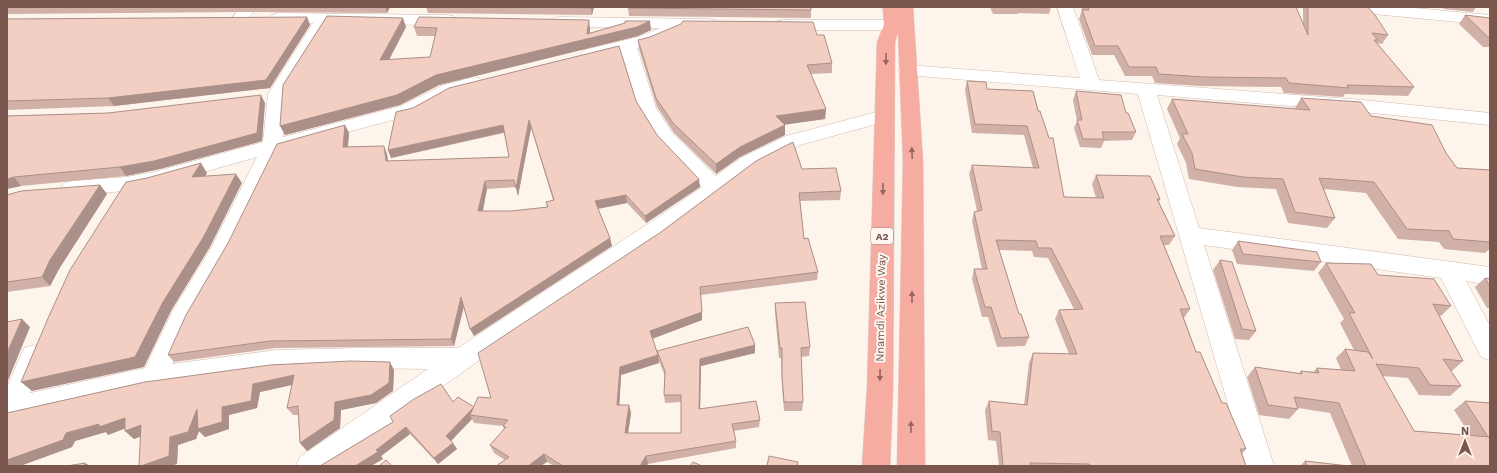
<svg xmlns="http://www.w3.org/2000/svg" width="1497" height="473" font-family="'Work Sans',sans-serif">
	<rect width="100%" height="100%" fill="#fdf4eb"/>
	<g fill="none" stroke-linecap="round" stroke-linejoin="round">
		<g stroke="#d1b9af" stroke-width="1">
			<g id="minor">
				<path d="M240,7H257C251,16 246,24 234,21L232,18Z"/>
				<polygon points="1057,7 1073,7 1099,80 1363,100 1490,113 1490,125 1363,112 1157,95 1199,228 1490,267 1490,285 1466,281 1490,326 1490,360 1481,357 1441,278 1204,245 1274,466 1246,466 1138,94 907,75 901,74 898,70 901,66 907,65 1080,78"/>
				<polygon points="1344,7 1404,7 1490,15 1490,25 1352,12 1346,10"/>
				<path d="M278,13L447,15L453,16L455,20L453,24L447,25L329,24L286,94L283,137L401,106L441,86L473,77L479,78L482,82L479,86L446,97L415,114L280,150L232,250L191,322L172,364L276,350L356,348H458L660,216L702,187L659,142L638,108L621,52L590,59L584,58L581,54L584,50L638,37L660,28L560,27L554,26L552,22L554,18L560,17L709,19L715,20L717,24L715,28L709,29L672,28L674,32C668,42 648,45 637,48L656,108L673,134L716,176L741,158L786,136L884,110L891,112L893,116L891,120L800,145L755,168L676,228L471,366L332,466H296L300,457L428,369L356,368L276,372L153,388L7,422V387L24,348L33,345L42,348L45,355L30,393L145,368L172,312L211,248L257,157L154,186L126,191L71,195L64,193L61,188L64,183L71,181L126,177L154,172L263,142L268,94L313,23L272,21L270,18L272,15Z"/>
				<polygon points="784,20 892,20 898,21 900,25 898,29 892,30 784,30 778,29 776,25 778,21"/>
			</g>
		</g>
		<g stroke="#dad0cd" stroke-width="1">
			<polygon id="highway" points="883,7 913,7 923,162 925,466 897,466 903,162 898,32 895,42 893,388 890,466 862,466 867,388 877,42 884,25"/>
		</g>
		<use href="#minor" fill="#fff" fill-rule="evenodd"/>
		<use href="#highway" fill="#f7aca2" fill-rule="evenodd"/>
	</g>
	<g fill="#d1b1a7" fill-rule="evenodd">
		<polygon points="7,7 390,7 387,13 240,12 7,14"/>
		<polygon points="426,7 594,7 592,15 428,13"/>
		<polygon points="811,7 811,18 629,16 628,8"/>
		<polygon points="990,7 1051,7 1049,14 1018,13 1018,14 993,14"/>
		<polygon points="1081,7 1296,7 1303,24 1303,7 1368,7 1388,35 1382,44 1377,43 1414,87 1408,96 1345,94 1343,97 1284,93 1281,87 1200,86 1155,83 1152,76 1125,76 1114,55 1092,55 1079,19 1082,10"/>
		<polygon points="1442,7 1476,7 1473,12 1444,9"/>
		<polygon points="1465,15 1490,18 1490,47 1483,47 1459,24"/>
		<polygon points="307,17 310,25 270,88 114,106 7,110 7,19"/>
		<polygon points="406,27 389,60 430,57 435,36 417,36 414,27 590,29 590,33 651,30 638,36 439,85 400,105 285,135"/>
		<polygon points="817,35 832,63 832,73 811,74 826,109 825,119 784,124 785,125 785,135 740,157 716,174 674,133 657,107 639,49 638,40"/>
		<polygon points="967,81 987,89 1033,91 1064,197 1096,198 1092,184 1096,175 1160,199 1159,202 1175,236 1169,245 1164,245 1190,309 1184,318 1196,352 1246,449 1242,454 1246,466 999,466 996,441 988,440 985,410 989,401 1024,405 1029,363 1033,353 1069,354 1055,319 1059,310 1074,309 1048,258 1034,257 1032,251 999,250 1019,314 1029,337 1025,346 997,347 988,317 982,317 972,279 974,269 982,269 972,221 974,212 977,211 969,174 972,165 1033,168 1024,135 972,133 965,90"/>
		<polygon points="1076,91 1126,113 1136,132 1132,140 1104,141 1101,148 1080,147 1074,128 1077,121 1073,100"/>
		<polygon points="1301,98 1371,116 1446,153 1457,168 1490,170 1490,250 1488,250 1485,253 1444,249 1439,242 1398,239 1366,193 1324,189 1335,218 1327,228 1288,223 1276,189 1237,187 1189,179 1186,163 1177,144 1180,138 1167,109 1172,99 1296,109 1295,108"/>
		<path d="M636,101L657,135L700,187L646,223L627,203L598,209L610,238L612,246L474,336L464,307L454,346L276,348L174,362L168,355L345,125L349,133L348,147L387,154L388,161L509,157L504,133L391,158L388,150ZM531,128L553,200L546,202L547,207L511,211H483L487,189L516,187L518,196Z"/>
		<polygon points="265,103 262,141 160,169 126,176 21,186 7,189 7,116 108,113"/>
		<path d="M802,169L841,191L840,200L800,201L804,239L818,272L817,280L701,295L702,320L653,338L657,353L755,345V353L701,366L700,409L760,420L759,427L734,431L736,441V448L648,464L646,466H554L547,462L505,460L494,453L490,445L504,430L503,426L474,423L472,419L451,441L457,449L438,464L410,434L381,456L383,459L371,466H320L393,422L453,402L474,407L491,398ZM659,361L665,376L664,395L665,403L681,402V433H628L631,413L629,405H619L621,375L659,363Z"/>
		<polygon points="100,185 107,194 59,269 50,286 7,292 7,195"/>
		<polygon points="1238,241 1321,262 1314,271 1237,264 1232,250"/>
		<polygon points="1220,260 1256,331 1249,340 1235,339 1213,270"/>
		<polygon points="1326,263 1378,275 1451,306 1441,316 1439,315 1463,361 1452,371 1451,371 1461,386 1450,396 1419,395 1408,378 1382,376 1414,431 1470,435 1454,410 1465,401 1490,403 1490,466 1352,466 1330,413 1298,408 1298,409 1289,419 1259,415 1247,377 1255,367 1299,373 1301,371 1313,372 1317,368 1341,370 1336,358 1345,349 1354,350 1340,323 1344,319 1318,273"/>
		<polygon points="1485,278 1490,279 1490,308 1487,308 1475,287"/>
		<polygon points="775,303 810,347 809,356 801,357 803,402 802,411 784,411 782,385 781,358 779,358 775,313"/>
		<polygon points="394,370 393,391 376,403 341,410 340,428 307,451 300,443 298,415 293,415 287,408 292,385 260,392 257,408 229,415 229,429 205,437 199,431 196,439 178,445 177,464 141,436 134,439 125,431 125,428 108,435 106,432 75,441 72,447 20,466 7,466 7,413"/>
		<polygon points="1305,461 1349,466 1300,466"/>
	</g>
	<g fill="#aa9088">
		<polygon points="385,7 390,7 387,13"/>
		<polygon points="591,7 594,7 592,15 591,8"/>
		<polygon points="307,17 310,25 270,88 114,106 108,98"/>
		<polygon points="403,18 406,27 384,69 380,60"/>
		<polygon points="589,20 590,29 589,38 650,21 651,30 638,36 439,85 400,105 285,135 280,126 436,75 587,34"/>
		<polygon points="261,95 265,103 262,141 160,169 126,176 120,167"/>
		<polygon points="826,109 825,119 776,126 776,116"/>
		<polygon points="529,120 531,128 518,196 516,188"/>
		<polygon points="345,125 349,133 347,155 343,147"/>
		<polygon points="503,125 505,132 391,158 388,150"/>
		<polygon points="785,125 785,135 740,157 716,174 716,164 740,147"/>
		<polygon points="384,146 387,154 389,169 386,161"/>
		<polygon points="201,163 207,173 199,187 192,177"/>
		<polygon points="236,174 242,183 210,247 171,311 144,367 32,391 21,382 163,302"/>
		<polygon points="14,177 21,186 7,189 7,179"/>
		<polygon points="699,179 700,187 646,223 645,216"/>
		<polygon points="485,181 487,189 481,219 478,211"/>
		<polygon points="100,185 107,194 59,269 50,286 42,277 50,260"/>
		<polygon points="626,195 627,203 596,209 595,201"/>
		<polygon points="610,238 612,246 474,336 470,329"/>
		<polygon points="461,297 464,305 454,346 451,339"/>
		<polygon points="702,312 702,320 652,339 650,331"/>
		<polygon points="22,319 30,327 7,383 7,353"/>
		<polygon points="755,345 755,353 701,366 700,416 699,409 700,359"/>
		<polygon points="658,355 659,363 621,375 619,412 617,405 620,367"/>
		<polygon points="390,362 394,370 393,391 376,403 341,410 340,428 307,451 300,443 335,402"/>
		<polygon points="294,375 300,383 260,392 257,408 229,415 229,429 205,437 199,431 196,439 178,445 177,464 171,466 141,466 197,409 222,407 253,384"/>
		<polygon points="629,405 631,413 627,441 625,433"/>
		<polygon points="474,407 470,415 472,419 450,442 446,436"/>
		<polygon points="125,418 134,425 108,435 106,432 75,441 72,447 20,466 7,466 7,460 66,433"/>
		<polygon points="141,425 150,433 134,439 125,431"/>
		<polygon points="406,427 410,434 381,456 383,459 371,466 355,466 376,450"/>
		<polygon points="453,443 457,449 438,464 434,458"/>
		<polygon points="544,454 547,462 541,466 528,466"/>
		<polygon points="646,456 648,464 646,466 640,466"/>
		<polygon points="85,463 90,466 84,466"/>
	</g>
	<g fill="#f3cec2" stroke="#aa9088" fill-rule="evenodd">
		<polygon points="531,7 591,7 591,8"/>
		<polygon points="629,7 811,7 811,10 628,8"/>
		<polygon points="1088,7 1296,7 1308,35 1308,7 1368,7 1375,15 1388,35 1372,33 1378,40 1374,40 1414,87 1347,85 1349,88 1289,83 1286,78 1204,77 1159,74 1156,67 1129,67 1118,46 1095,46 1082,10 1089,10"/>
		<polygon points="1465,15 1490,18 1490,39"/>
		<polygon points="327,16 403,18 380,60 430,57 437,28 414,27 419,17 589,20 587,34 625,23 625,21 650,21 637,27 436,75 397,95 280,126 283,85"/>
		<polygon points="307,17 266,80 108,98 7,101 7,19"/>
		<polygon points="683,21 813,22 817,35 824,35 832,63 807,65 826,109 776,116 785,125 740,147 716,164 673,123 656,98 638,40 650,37 681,24"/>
		<path d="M619,46L636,101L657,135L699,179L645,216L626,195L595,201L610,238L470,329L461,297L451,339L270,341L168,355L186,315L228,243L277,144L345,125L343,147L384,146L386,161L509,157L503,125L388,150L396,112L413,108L449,88ZM529,120L554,200L546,202L548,207L511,211H478L485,181L514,180L516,188Z"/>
		<polygon points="967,81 986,82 987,89 1033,91 1038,111 1040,111 1049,138 1053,138 1064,197 1104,198 1096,175 1150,176 1160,199 1157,199 1175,236 1160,236 1190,309 1180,309 1196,352 1200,352 1222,403 1226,403 1246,449 1240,449 1246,466 1090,466 1089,464 1030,463 1031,466 1003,466 1000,432 992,431 989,401 1027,405 1033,353 1077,354 1059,310 1083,309 1051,248 1038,248 1036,241 996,240 1019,314 1021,314 1029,337 1001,338 991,307 985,307 974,269 987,269 974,212 982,210 972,165 1039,168 1027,126 975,124"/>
		<polygon points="1076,91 1121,95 1126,113 1128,113 1136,132 1102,132 1104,139 1083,139 1077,120 1082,120"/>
		<polygon points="261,95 257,133 154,161 120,167 14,177 7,179 7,116 108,113"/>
		<polygon points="1301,98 1361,102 1371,116 1432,125 1446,153 1457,168 1490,170 1490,242 1453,239 1449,231 1407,229 1374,182 1319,178 1335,218 1295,212 1283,179 1243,177 1195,169 1192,153 1182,134 1188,134 1172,99 1310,110"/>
		<polygon points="793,142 802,169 836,168 841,191 799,193 804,239 808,238 818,272 700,287 702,312 650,331 658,355 620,367 617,405 629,405 625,433 681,433 681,395 664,395 665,371 657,351 748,327 755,345 700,359 699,409 756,401 760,420 732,424 736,441 646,456 640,466 563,466 544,454 528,466 496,466 509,457 490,445 506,427 503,426 508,420 470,415 478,397 491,398 478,353 661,232 756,161"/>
		<polygon points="201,163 192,177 236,174 203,238 163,302 135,357 21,382 49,316 70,270 126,182 147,178"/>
		<polygon points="100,185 50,260 42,277 7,282 7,195 21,191"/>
		<polygon points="1238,241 1317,252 1321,262 1243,254"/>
		<polygon points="1220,260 1232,262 1256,331 1242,329"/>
		<polygon points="1326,263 1371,264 1378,275 1434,279 1451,306 1433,304 1463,361 1443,359 1461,386 1430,385 1419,368 1376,364 1414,431 1490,437 1490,466 1366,466 1339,403 1294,397 1298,409 1268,405 1255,367 1302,374 1301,371 1319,373 1317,368 1355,371 1345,349 1368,352 1373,359 1349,313 1355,313"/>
		<polygon points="1485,278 1490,279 1490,287"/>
		<polygon points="805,302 810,347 801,348 803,402 784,402 782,376 782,348 780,348 775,303"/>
		<polygon points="22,319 7,353 7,322"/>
		<polygon points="351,361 390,362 389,383 371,395 335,402 334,420 300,443 298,406 287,408 294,375 253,384 251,401 222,407 222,422 198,429 197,409 188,432 170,437 169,456 141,466 139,466 141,425 125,431 125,418 99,427 99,424 66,433 63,440 7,460 7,413 145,382 270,365"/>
		<polygon points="441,384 453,402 458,397 474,407 446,436 453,443 434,458 406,427 376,450 378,452 355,466 320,466 393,422 390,416 414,399"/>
		<polygon points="1465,401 1490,403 1490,437 1488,437"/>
		<polygon points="769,456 798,462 797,466 767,466"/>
		<polygon points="386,460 392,466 379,466"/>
		<polygon points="1305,461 1349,466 1307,466"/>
		<polygon points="693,462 702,466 690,466"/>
		<polygon points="85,463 84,466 67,466"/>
	</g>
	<defs><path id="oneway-solid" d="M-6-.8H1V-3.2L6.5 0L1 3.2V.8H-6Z"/></defs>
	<g fill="#93675e">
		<use href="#oneway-solid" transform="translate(886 59) rotate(91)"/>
		<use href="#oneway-solid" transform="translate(912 153) rotate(-93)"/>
		<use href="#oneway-solid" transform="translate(883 189) rotate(91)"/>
		<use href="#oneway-solid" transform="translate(912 297) rotate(-90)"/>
		<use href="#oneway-solid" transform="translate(880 375) rotate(91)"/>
		<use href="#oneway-solid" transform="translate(911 427) rotate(-90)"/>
	</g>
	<g text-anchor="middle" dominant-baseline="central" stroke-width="4" stroke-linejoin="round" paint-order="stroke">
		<rect fill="#fff8f2" stroke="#a2877e" stroke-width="1" x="871" y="228" width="22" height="16" rx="3"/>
		<g font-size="10" font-weight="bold" fill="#7a564d">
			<text x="882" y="236">A2</text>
		</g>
		<g font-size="11" fill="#7a564d" stroke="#fff8f2">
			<text transform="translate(881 308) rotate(-89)">Nnamdi Azikwe Way</text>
		</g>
	</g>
	<rect width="1497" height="473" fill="none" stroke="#7a564d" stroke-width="16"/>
	<g transform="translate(1465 441)" stroke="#fff8f2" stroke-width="3" paint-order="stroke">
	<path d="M0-3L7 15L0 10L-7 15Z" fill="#7a564d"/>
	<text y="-6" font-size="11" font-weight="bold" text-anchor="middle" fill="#7a564d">N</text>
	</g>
</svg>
